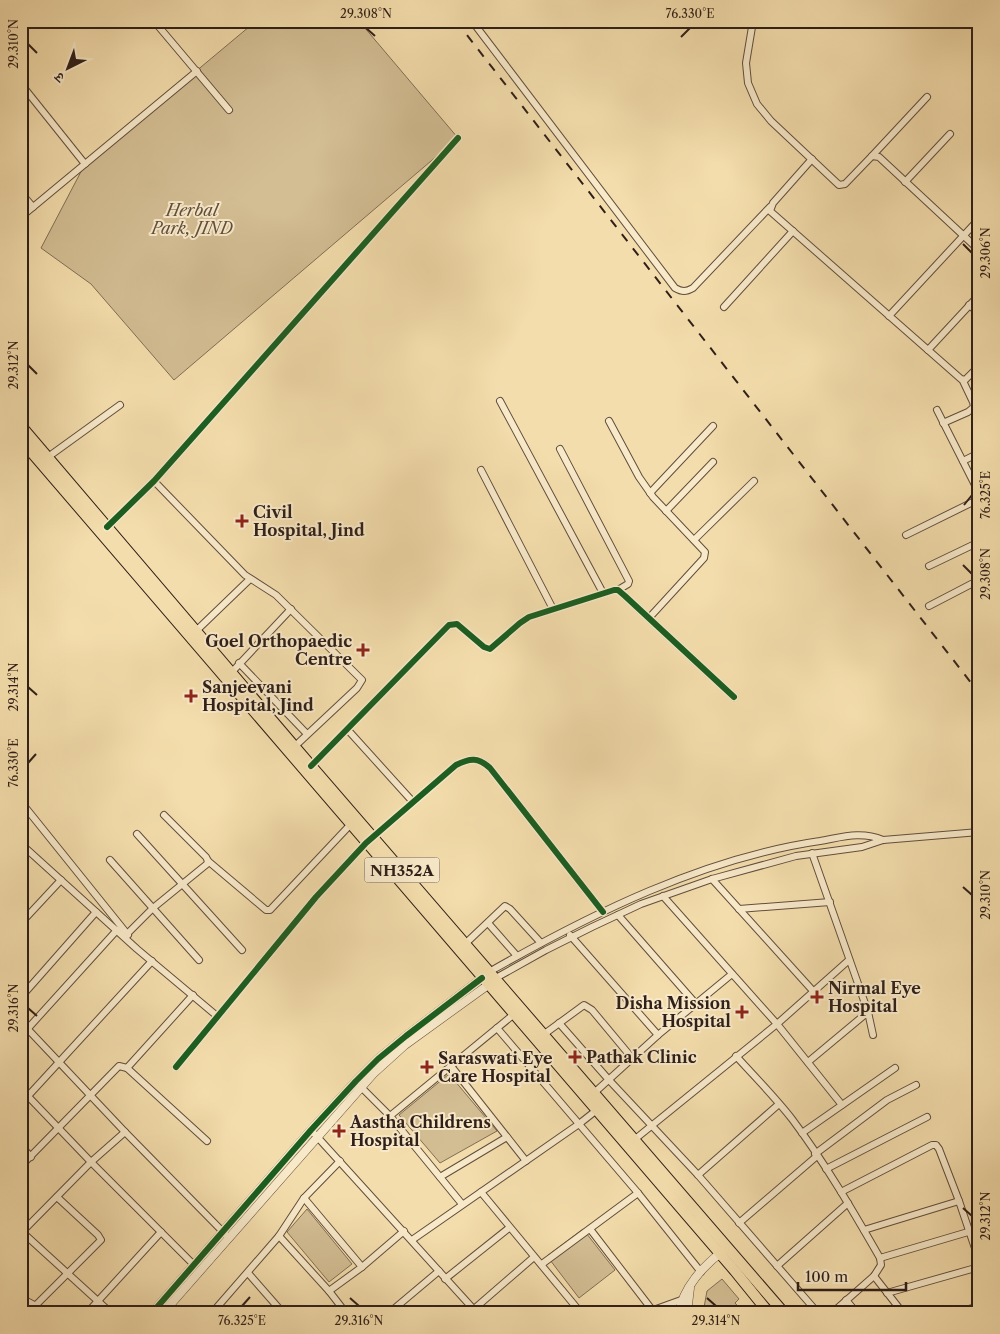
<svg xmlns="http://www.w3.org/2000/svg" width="1000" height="1334" font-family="'Libre Caslon Text','Noto Serif Devanagari',serif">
	<rect width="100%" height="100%" fill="#f4ddac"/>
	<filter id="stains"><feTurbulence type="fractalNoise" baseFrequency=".004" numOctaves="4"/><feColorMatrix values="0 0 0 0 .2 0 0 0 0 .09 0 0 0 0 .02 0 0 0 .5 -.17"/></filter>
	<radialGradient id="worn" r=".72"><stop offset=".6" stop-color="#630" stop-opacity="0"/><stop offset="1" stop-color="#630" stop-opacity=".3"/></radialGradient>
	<g fill="#d3bd93" stroke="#816e56">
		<polygon points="256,21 359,21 458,138 174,380 91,284 41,248 85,164"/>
		<polygon points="449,1074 497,1131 440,1163 399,1115"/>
		<polygon points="307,1209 352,1264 329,1282 287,1232"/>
		<polygon points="583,1229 615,1270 579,1298 547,1256"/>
		<polygon points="722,1279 739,1299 735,1303 744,1313 703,1313 707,1291"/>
	</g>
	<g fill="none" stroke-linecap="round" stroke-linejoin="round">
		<g stroke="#604e3e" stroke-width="8">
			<g id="minor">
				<polyline points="154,21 229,110"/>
				<path d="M472,21L675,288C682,292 686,292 693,288L770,207"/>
				<polyline points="753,21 746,63 748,83 757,104 771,121 839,185 845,184 872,156 879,157 979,250"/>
				<polyline points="21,84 85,164"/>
				<polyline points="872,156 927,97"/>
				<polyline points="812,159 773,203 770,211 961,379 965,380 979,366"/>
				<polyline points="905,182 950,134"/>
				<polyline points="21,193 33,207"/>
				<polyline points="21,217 197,71"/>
				<polyline points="969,305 979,313"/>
				<polyline points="724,307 793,231"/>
				<polyline points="889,316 979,219"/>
				<polyline points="928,350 979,295"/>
				<polyline points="500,401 603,593"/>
				<polyline points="937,410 979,493"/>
				<polyline points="609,421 639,477 653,497 705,552 704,558 649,618"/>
				<polyline points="943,423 968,412 974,407 973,402 963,381"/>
				<polyline points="560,449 629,581 628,584 618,590"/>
				<polyline points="48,457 120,405"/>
				<polyline points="963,461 979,453"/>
				<polyline points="481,470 553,609"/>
				<polyline points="154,481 245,575 276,595 362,680 357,688 293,748"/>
				<polyline points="650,493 713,426"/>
				<polyline points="666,511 713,462"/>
				<polyline points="107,527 154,481 458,138"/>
				<polyline points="906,535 979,499"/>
				<polyline points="694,540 754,481"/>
				<polyline points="929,566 979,542"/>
				<polyline points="929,606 979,580"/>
				<polyline points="196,631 250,579"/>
				<polyline points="239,663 307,734"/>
				<polyline points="231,673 291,609"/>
				<polyline points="347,729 413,802"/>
				<polyline points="311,766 449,625 457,624 484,647 490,649 520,623 529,617 614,590 618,590 625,596 734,697"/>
				<polyline points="21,802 128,935"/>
				<polyline points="137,834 242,950"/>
				<polyline points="21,844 137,949 217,1016"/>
				<polyline points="812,853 868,1012 873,1035"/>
				<polyline points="110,860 199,960"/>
				<polyline points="208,861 266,910 270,910 350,825"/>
				<polyline points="712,879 814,992"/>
				<polyline points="663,896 777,1024 842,1105"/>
				<polyline points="739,909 830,902"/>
				<polyline points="618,915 696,1004"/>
				<polyline points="21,923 61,880"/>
				<polyline points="488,923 517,956"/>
				<polyline points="127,934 153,908 207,864 208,861 206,857 164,815"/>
				<polyline points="570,935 658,1035"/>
				<polyline points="465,944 505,906 510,909 541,943"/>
				<path d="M489,972C591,914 703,858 820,841C843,837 861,831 883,840"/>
				<polyline points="494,979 546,950 592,927 641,904 712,879 796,856 862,847 883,840 979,832"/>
				<polyline points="21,997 96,912"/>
				<polyline points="21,1022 125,1132 229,1238"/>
				<polyline points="559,1023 609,1080 698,1175 818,1313"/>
				<polyline points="497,1028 638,1193 701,1272"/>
				<polyline points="543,1035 584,1005 592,1010 632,1058"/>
				<polyline points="21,1036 117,930"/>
				<path d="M736,1056C755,1077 775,1097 792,1119C825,1163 853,1211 880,1258L881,1265L874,1276L832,1313"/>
				<polyline points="808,1062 868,1012"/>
				<polyline points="451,1066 526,1161"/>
				<path d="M176,1067L316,897L366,843L456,765C470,758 478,757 490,768L603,912"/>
				<polyline points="127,1068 193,995"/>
				<polyline points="358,1084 390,1116 462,1204"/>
				<polyline points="21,1089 91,1162 194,1265"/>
				<polyline points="594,1093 658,1035 732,974"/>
				<polyline points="28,1096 152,961"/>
				<polyline points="390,1116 513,1015"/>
				<polyline points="311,1130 477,1313"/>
				<polyline points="802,1133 895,1068"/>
				<polyline points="634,1140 777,1024 849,960"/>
				<polyline points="21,1146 31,1157"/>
				<polyline points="815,1154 887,1100 916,1085"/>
				<polyline points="21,1166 119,1066 127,1068 207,1141"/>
				<polyline points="826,1169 927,1117"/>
				<polyline points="698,1175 779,1104"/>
				<polyline points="440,1177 507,1137"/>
				<polyline points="481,1192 581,1313"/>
				<polyline points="841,1192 932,1145 936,1145 939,1149 959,1201 979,1260"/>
				<polyline points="304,1198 362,1267"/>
				<polyline points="739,1223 817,1156"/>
				<polyline points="590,1229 653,1311"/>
				<polyline points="864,1230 959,1201"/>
				<polyline points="21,1231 111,1313"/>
				<polyline points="21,1233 91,1162 125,1132"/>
				<polyline points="279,1236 329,1291 346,1313"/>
				<polyline points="412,1240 579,1124 598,1109"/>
				<polyline points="880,1258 968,1232"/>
				<polyline points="542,1264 638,1193"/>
				<polyline points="777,1266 848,1203"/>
				<polyline points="248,1273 283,1313"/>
				<polyline points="874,1276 903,1313"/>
				<polyline points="445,1279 509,1228"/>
				<polyline points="329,1291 362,1267 404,1231"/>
				<polyline points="887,1293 979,1267"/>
				<polyline points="21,1298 49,1313"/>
				<polyline points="846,1300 857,1313"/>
				<polyline points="36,1305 101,1240 98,1235 57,1197"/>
				<polyline points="474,1309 534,1257"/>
				<polyline points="87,1313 161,1232"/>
				<polyline points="212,1313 279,1236 304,1198 340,1161"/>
				<polyline points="389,1313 439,1271"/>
				<polyline points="645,1313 681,1300"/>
				<polyline points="955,1313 979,1306"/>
			</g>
		</g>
		<g stroke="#604e3e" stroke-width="9">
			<g id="tertiary">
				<polyline points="152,1313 311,1130 356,1081 378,1059 406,1036 482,978"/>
				<polyline points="163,1313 373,1074 405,1045 488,985"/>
				<path d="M679,1313C683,1288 703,1266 723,1251"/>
				<polyline points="687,1313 690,1288"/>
			</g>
		</g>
		<g stroke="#2f1f19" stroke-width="12">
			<g id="trunk">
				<polyline points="21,426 294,746 784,1313"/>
				<polyline points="21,440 735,1271 769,1313"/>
			</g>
		</g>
		<use href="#minor" stroke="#f8e9c9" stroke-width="6"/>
		<use href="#tertiary" stroke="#f8e9c9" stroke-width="8"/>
		<use href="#trunk" stroke="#f4ddac" stroke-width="10"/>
		<polyline stroke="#2f1f19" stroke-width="2" stroke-dasharray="9 9" stroke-linecap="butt" points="456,21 979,693"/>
		<g stroke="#f8e9c9" stroke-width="9">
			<g id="cycleway">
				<polyline points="107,527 154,481 458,138"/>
				<polyline points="311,766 449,625 457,624 484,647 490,649 520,623 529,617 614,590 618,590 625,596 734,697"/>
				<path d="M176,1067L316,897L366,843L456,765C470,758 478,757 490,768L603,912"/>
				<polyline points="152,1313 311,1130 356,1081 378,1059 406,1036 482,978"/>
			</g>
		</g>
		<use href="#cycleway" stroke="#1b5e20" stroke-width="6"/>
	</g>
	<path fill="none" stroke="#2f1f19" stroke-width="2" d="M366,28L375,36M681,37L690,28M28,44L37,53M963,244L972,253M28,365L37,374M964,505L972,495M963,565L972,574M28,687L37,695M28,763L36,754M963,887L972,895M28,1008L37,1016M963,1208L972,1216M350,1298L359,1306M707,1298L716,1306M242,1306L250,1297"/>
	<g fill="#8f2418" stroke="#f8e9c9" stroke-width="2">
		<path d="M239.5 513.5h5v5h5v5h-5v5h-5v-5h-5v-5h5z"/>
		<path d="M360.5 642.5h5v5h5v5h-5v5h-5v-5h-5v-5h5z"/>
		<path d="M188.5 688.5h5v5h5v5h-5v5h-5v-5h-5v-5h5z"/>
		<path d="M814.5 989.5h5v5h5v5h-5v5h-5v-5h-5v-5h5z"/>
		<path d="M739.5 1004.5h5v5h5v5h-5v5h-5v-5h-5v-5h5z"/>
		<path d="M572.5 1049.5h5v5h5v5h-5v5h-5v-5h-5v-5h5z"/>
		<path d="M424.5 1059.5h5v5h5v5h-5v5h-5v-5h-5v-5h5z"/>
		<path d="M336.5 1123.5h5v5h5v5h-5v5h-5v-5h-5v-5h5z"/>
	</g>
	<g text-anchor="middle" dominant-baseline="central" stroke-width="4" stroke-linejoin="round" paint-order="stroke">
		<rect fill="#f8e9c9" stroke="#6b5c4e" stroke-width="1" x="364.5" y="857.5" width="75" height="25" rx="4"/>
		<g font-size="15" font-weight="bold" fill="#2f1f19">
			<text x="402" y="870">NH352A</text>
		</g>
		<g font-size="16" font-style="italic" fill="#604e3e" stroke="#f8e9c9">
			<text x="192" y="210">Herbal<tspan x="192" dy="18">Park, JIND</tspan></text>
		</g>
		<g font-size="16" font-weight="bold" fill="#2f1f19" stroke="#f8e9c9" text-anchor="start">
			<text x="253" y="512">Civil<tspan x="253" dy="18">Hospital, Jind</tspan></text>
			<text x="352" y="641" text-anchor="end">Goel Orthopaedic<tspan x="352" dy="18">Centre</tspan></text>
			<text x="202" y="687">Sanjeevani<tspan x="202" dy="18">Hospital, Jind</tspan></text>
			<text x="828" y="988">Nirmal Eye<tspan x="828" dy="18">Hospital</tspan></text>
			<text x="731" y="1003" text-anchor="end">Disha Mission<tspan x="731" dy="18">Hospital</tspan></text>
			<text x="586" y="1057">Pathak Clinic</text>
			<text x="438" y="1058">Saraswati Eye<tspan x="438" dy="18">Care Hospital</tspan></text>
			<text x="350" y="1122">Aastha Childrens<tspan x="350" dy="18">Hospital</tspan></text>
		</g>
	</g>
	<rect width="1000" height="1334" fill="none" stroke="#f4ddac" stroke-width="55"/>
	<g transform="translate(68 68) rotate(222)" stroke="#f8e9c9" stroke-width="4" paint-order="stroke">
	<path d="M0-4L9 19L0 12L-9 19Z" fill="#2f1f19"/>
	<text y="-8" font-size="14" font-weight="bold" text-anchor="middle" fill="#2f1f19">उ</text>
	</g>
	<path d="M798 1282v8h108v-8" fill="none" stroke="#2f1f19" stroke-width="2.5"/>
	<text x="805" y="1282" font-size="15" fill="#2f1f19" stroke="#f8e9c9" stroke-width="4" paint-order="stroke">100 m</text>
	<rect x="28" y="28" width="944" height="1278" fill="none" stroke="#2f1f19" stroke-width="2"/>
	<g font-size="12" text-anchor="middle" fill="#2f1f19">
		<text x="366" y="18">29.308°N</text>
		<text x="690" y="18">76.330°E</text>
		<text transform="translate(14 44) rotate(-90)" y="4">29.310°N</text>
		<text transform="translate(986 253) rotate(-90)" y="4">29.306°N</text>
		<text transform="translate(14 365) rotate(-90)" y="4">29.312°N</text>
		<text transform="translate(986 495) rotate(-90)" y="4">76.325°E</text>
		<text transform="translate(986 574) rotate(-90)" y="4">29.308°N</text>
		<text transform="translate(14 687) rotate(-90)" y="4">29.314°N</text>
		<text transform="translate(14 763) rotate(-90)" y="4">76.330°E</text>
		<text transform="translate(986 895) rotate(-90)" y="4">29.310°N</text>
		<text transform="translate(14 1008) rotate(-90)" y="4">29.316°N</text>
		<text transform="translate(986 1216) rotate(-90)" y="4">29.312°N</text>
		<text x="242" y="1325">76.325°E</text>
		<text x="359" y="1325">29.316°N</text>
		<text x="716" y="1325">29.314°N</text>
	</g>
	<rect width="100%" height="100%" filter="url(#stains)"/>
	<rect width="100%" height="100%" fill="url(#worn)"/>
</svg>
